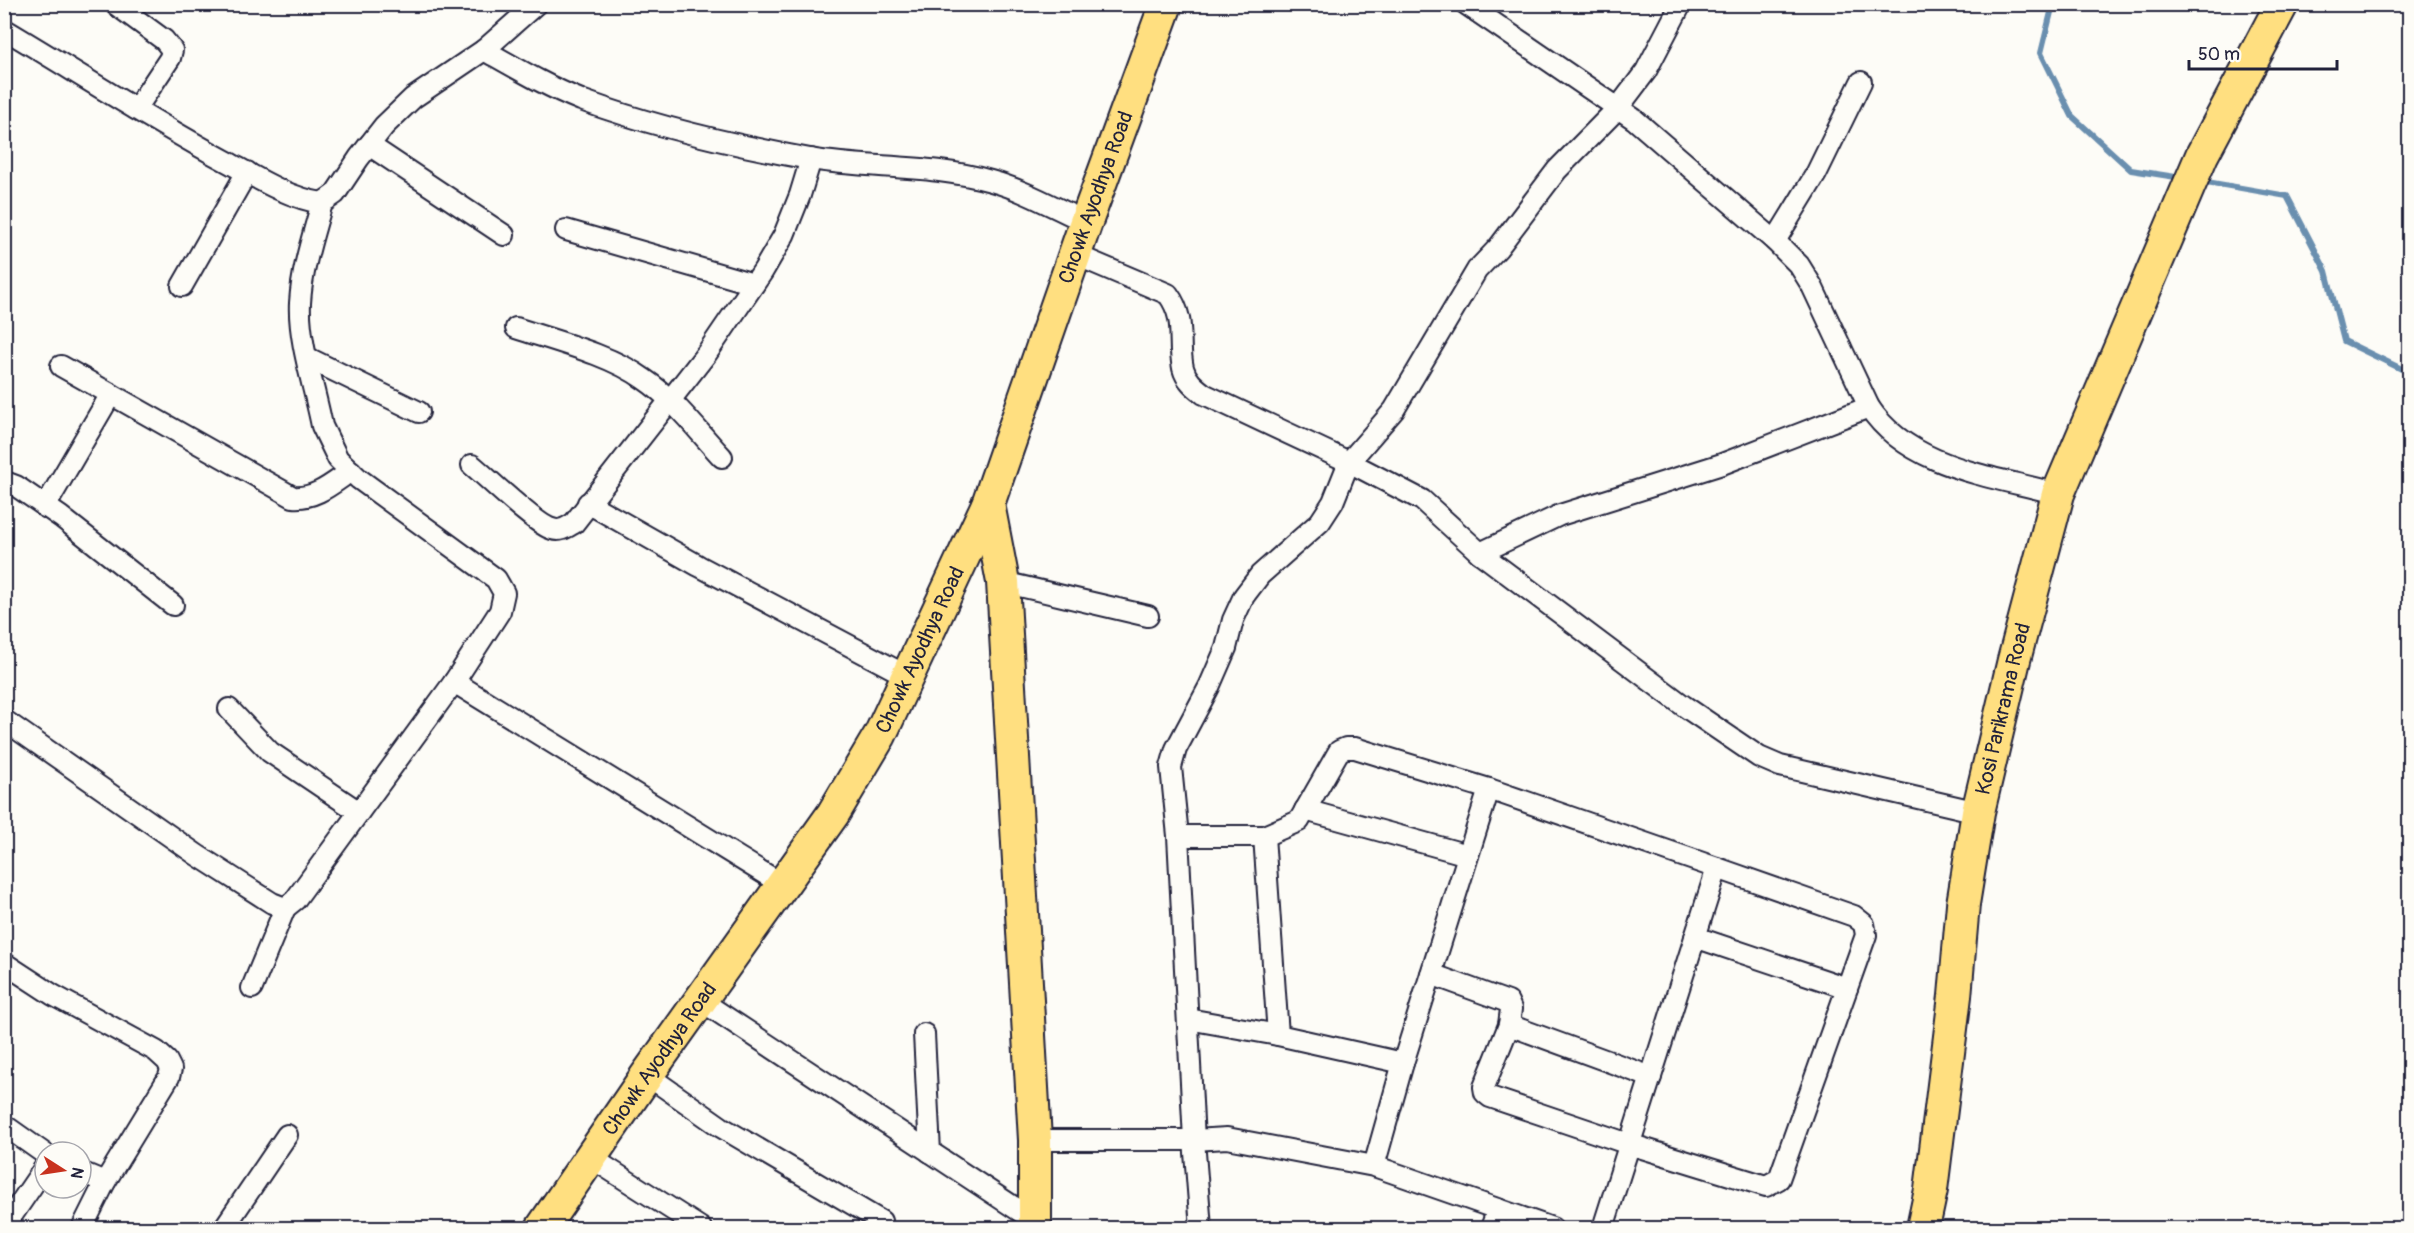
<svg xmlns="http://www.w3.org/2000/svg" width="2414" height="1233" font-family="Pangolin,sans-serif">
	<rect width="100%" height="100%" fill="#fdfcf7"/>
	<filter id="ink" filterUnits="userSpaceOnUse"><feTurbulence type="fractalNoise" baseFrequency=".0167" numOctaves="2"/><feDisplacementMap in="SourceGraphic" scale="12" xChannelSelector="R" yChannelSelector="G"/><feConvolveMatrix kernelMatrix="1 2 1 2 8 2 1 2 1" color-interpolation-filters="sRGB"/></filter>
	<g filter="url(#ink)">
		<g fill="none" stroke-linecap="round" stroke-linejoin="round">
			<g stroke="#6b8faf" stroke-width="6">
				<polyline points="2053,4 2041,53 2072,116 2131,170 2182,178"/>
				<polyline points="2201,181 2287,196 2326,271 2344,341 2410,373"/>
			</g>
			<g stroke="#22223b" stroke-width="24">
				<g id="street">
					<polyline points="115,4 164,40 172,50 170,58 136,109"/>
					<path d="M1466,4L1634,119L1775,241L1799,265L1812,286L1869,407C1909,468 1993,476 2058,494"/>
					<path d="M4,29C78,73 150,120 226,161C255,177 288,198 322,203L335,194L359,158L384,126L413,98L484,50L536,4"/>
					<path d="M484,50C516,68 548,87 581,100C655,127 733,145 810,159C869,169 932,164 991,181C1024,190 1055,208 1086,222"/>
					<polyline points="369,145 504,235"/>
					<polyline points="566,230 754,284"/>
					<polyline points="1775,241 1816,174 1861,82"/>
					<path d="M1076,255L1168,294C1187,320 1177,340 1183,368C1186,380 1195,387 1204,394L1349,462L1422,500L1480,553L1684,706L1759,757L1780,766L1802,771L1978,812"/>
					<polyline points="182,286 247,172"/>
					<path d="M516,328C555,341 611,355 644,379C674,399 697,430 722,457"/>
					<polyline points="308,358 419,412"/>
					<path d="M61,366L293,497C316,499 333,483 351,471"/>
					<path d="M472,465C488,478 536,525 552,529C561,532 567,527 574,523L707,353L763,271L784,235L800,195L811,159"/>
					<polyline points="4,485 8,483 16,486 61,517 173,605"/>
					<polyline points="588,503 699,566 909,677"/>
					<polyline points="45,507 111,394"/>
					<polyline points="1480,553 1560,515 1722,464 1869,407"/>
					<polyline points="1003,582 1148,616"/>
					<polyline points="454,682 783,885"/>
					<polyline points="229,709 270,752 359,812"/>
					<path d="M4,720L197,855L272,903L285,908L295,900L454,682L500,611L504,593L496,579L359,479L338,459L322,426C315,389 298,340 300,303C302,268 313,236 322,203"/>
					<polyline points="1305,810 1468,855"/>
					<polyline points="1178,836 1264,836 1299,821 1339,751 1346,748 1355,748 1489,789 1717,868 1603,1228"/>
					<polyline points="1264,836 1278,1035 1403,1063"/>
					<polyline points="1695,937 1847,988"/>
					<polyline points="4,963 53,995 156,1051 167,1061 171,1069 169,1077 105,1182 82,1228"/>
					<polyline points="1431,974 1508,1002 1511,1009 1509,1025 1651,1077"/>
					<polyline points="252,988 285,908"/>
					<polyline points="700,1000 1035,1221"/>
					<polyline points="1188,1019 1278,1035"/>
					<polyline points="1509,1025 1484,1087 1485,1093 1490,1097 1629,1144 1766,1186 1779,1179 1866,935 1864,924 1854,916 1717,868"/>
					<polyline points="924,1034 930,1152"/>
					<polyline points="647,1075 721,1127 881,1221"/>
					<polyline points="4,1125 45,1154"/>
					<polyline points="1035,1140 1194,1140 1227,1138 1374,1166 1552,1228"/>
					<polyline points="590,1157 701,1228"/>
					<polyline points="1374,1166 1403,1063 1489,789"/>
					<polyline points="81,1172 105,1182"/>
					<polyline points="4,1227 45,1167"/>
					<polyline points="224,1228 287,1135"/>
					<polyline points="1201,1228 1194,1140 1178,836 1171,767 1176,749 1209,687 1226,648 1233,620 1244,596 1260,575 1320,522 1333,502 1349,462 1394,410 1477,270 1498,248 1557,170 1618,108 1646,71 1681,4"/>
					<polyline points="1491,1228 1498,1209"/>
				</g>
			</g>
			<g stroke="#22223b" stroke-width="36">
				<g id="primary">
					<polyline points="988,504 1003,582 1035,1140 1035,1228"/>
					<path id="s1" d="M542,1228L647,1075L833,814L880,735L988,504L1086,222L1166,4"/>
					<path id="s2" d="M1923,1228L1931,1190L1955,996L1963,904L1978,812L2014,660L2058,494L2202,155L2282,4"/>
				</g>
			</g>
			<use href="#street" stroke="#fdfcf7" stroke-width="20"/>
			<use href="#primary" stroke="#ffdf80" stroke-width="32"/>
		</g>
	</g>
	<g text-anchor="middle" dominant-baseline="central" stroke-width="6" stroke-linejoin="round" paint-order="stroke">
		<g font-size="21" fill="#22223b" stroke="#fdfcf7">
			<text stroke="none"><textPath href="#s1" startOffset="1178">Chowk Ayodhya Road</textPath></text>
			<text stroke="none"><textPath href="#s1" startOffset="692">Chowk Ayodhya Road</textPath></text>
			<text stroke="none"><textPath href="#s2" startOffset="526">Kosi Parikrama Road</textPath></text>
			<text stroke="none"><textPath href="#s1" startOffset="206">Chowk Ayodhya Road</textPath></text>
		</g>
	</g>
	<rect width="2414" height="1233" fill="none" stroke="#fdfcf7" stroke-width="24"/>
	<rect x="12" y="12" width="2390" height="1209" fill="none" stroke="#22223b" stroke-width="2" filter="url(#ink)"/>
	<g transform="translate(63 1170) rotate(102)"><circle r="28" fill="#fdfcf7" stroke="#a5a5ac" stroke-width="1.5"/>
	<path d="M0-4.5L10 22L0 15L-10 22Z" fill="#c8321e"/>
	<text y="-9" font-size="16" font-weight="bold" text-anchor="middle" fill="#22223b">N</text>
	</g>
	<path d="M2189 60v9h148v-9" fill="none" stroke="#22223b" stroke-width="3"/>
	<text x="2198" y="60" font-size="18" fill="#22223b" stroke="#fdfcf7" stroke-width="4.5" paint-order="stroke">50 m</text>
</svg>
